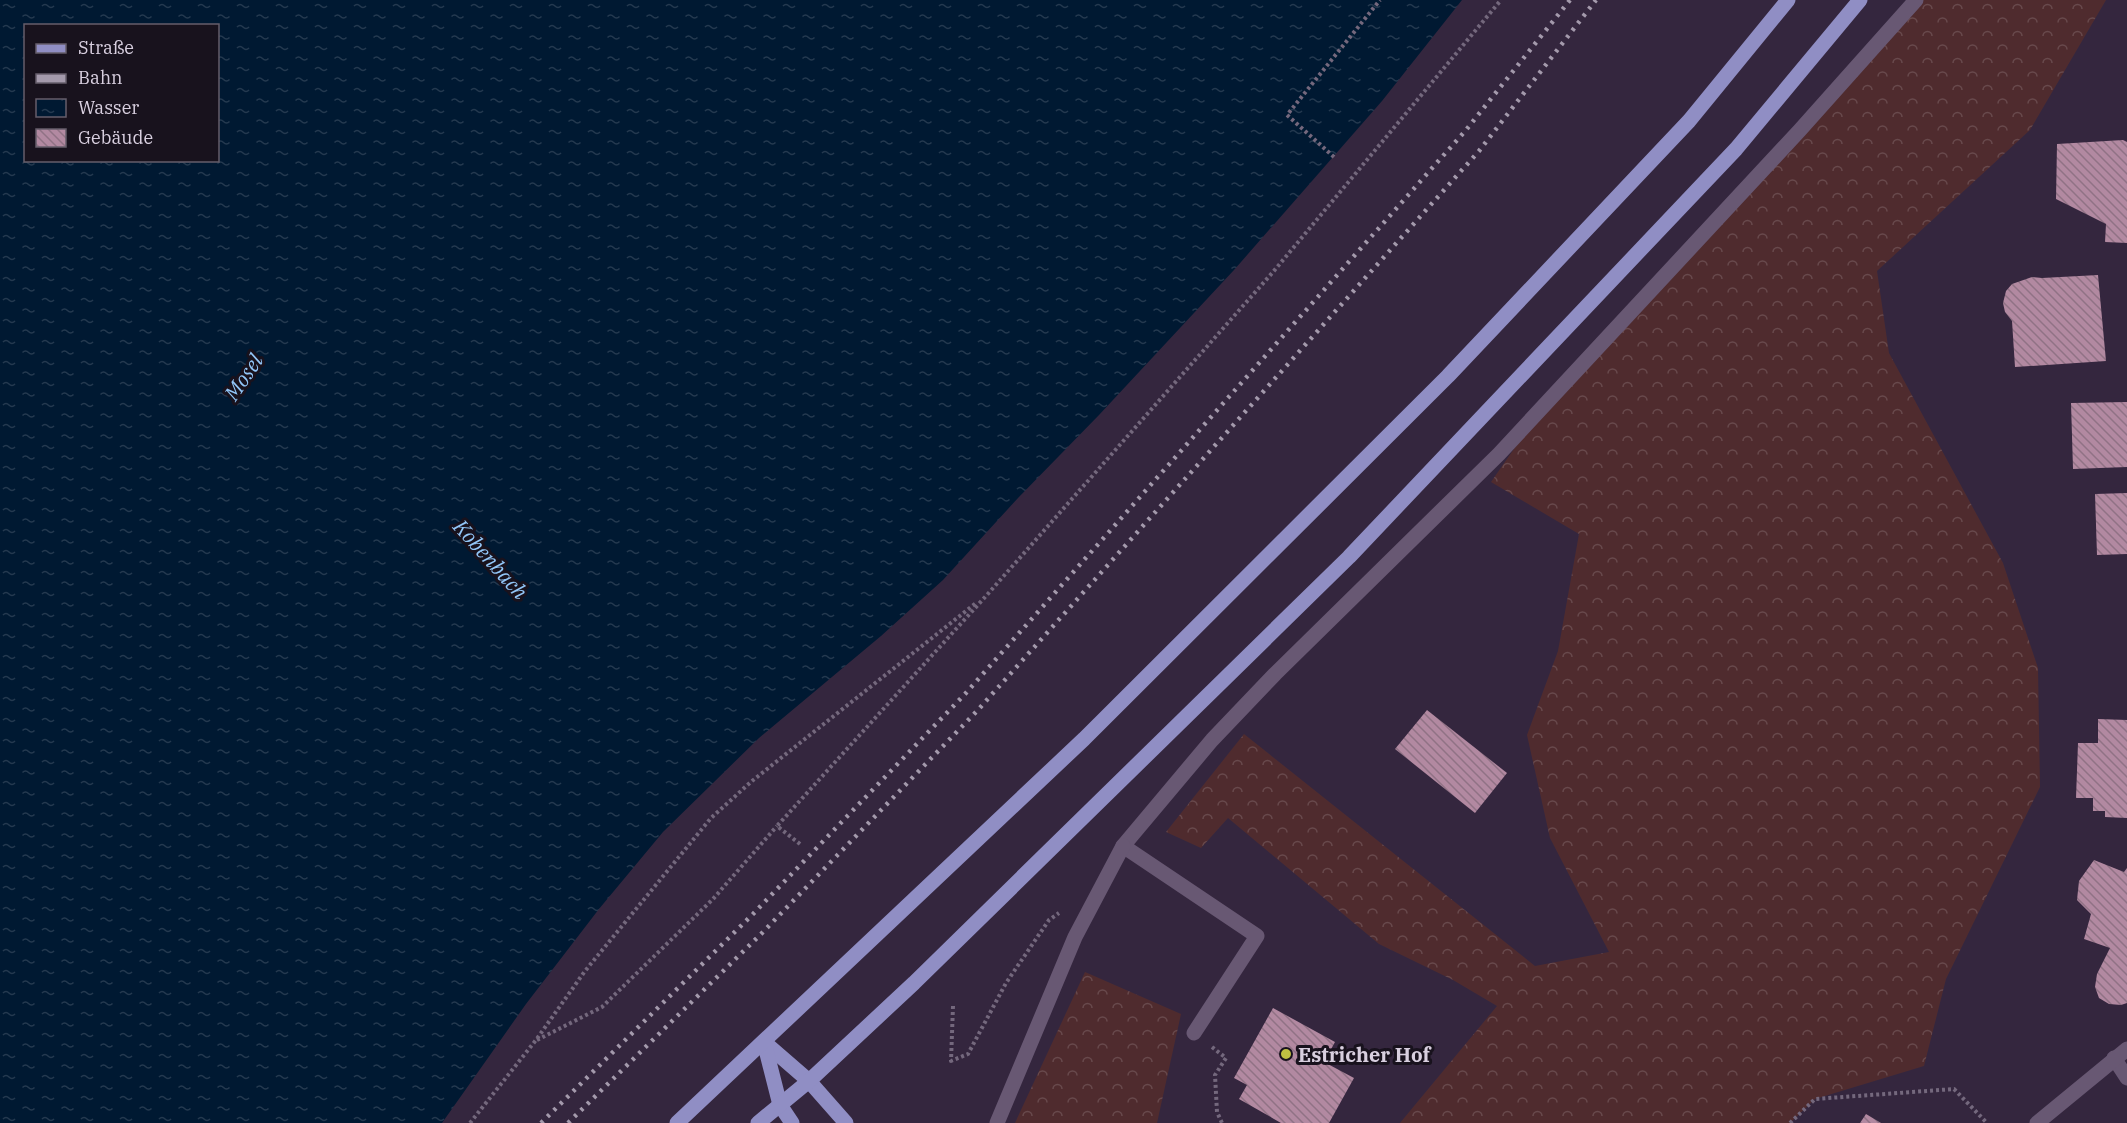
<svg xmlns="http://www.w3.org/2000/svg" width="2127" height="1123" font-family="'IBM Plex Serif',serif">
	<defs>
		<pattern id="forest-crowns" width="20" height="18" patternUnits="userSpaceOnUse" patternTransform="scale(1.5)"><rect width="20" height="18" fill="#4f2b2e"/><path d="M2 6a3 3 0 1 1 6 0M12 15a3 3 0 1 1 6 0" fill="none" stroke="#68494c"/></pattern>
		<pattern id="water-ripples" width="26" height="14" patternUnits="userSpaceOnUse" patternTransform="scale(1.5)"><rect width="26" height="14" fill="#001932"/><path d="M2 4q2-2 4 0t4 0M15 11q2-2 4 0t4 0" fill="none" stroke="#24394f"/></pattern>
		<pattern id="building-back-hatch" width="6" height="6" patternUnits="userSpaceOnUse" patternTransform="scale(1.5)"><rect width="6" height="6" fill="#b289a1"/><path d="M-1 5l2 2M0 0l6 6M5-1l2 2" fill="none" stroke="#907285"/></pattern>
	</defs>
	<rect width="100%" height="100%" fill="#34263e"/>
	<g fill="url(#forest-crowns)">
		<polygon points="1917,0 2106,0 2030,130 1877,271 1889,353 2003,563 2038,668 2040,787 1946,979 1924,1066 1815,1099 1790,1123 1400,1123 1497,1006 1453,980 1379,944 1228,818 1201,848 1166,832 1244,734 1535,966 1609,952 1550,838 1527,735 1558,651 1579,534 1491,482 1516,446"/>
		<polygon points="1085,972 1181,1014 1157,1123 1015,1123"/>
	</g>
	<path fill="url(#water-ripples)" fill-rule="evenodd" d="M0,0H1462L1382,101L1234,270L1099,415L1018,498L943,580L881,636L759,738L663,832L599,909L526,1004L442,1123H0ZM26,26H218V160H26Z"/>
	<g fill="url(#building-back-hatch)">
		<polygon points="2123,140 2127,142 2127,243 2105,242 2106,224 2056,199 2057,144"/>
		<polygon points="2098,275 2106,361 2015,367 2012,321 2005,312 2003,303 2006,291 2012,284 2032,277 2042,278"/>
		<polygon points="2127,402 2127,467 2073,469 2071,403"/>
		<polygon points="2127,493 2127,554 2097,555 2095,494"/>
		<polygon points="1427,710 1507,773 1475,813 1395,749"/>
		<polygon points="2098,719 2127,720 2127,818 2105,817 2105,811 2093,811 2093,798 2076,798 2078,743 2098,743"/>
		<polygon points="2094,860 2124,872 2127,868 2127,1003 2121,1005 2109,1004 2099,998 2095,987 2097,974 2110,948 2084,939 2091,914 2077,900 2079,881"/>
		<polygon points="1273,1008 1335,1042 1324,1062 1354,1078 1329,1123 1281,1123 1239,1099 1247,1085 1234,1078"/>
		<polygon points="1866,1114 1881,1123 1860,1123"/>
	</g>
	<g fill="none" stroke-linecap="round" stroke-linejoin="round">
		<g stroke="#74687d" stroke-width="4" stroke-dasharray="3 3" stroke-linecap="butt">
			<polyline points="1334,157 1287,115 1380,0"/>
			<polyline points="800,844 777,826 986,596 1273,272 1501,0"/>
			<polyline points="953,1006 951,1061 968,1054 1006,983 1049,920 1059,913"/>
			<polyline points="537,1040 602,1007 713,899 777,826"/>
			<polyline points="1212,1047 1226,1058 1215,1075 1217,1112 1222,1123"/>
			<polyline points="470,1123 536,1040 585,971 711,818 752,781 976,603"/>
			<polyline points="1790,1123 1815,1099 1954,1089 1987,1123"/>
		</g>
		<polyline stroke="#685873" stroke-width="15" points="1194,1033 1257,936 1123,846 1212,740 1275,674 1499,454 1800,130 1916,0"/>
		<g stroke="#685873" stroke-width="15">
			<polyline points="2114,1058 2127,1078"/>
			<polyline points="997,1123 1075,937 1123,846"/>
			<polyline points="2037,1123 2127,1049"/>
		</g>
		<g stroke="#908ec4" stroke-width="15">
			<polyline points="764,1042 809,1081 846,1123"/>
			<polyline points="764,1042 780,1105 792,1123"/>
			<polyline points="677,1123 1084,739 1448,376 1689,121 1788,0"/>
			<polyline points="758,1123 809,1081 914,983 1349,557 1736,149 1860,0"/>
		</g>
		<g stroke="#a49aac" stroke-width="4.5" stroke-dasharray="3 6" stroke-linecap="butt">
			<polyline points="541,1123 753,914 965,694 1466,130 1570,0"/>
			<polyline points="568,1123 763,932 977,711 1479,151 1596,0"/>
		</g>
	</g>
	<circle fill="#bebf42" stroke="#18121d" stroke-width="2" cx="1286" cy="1054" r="6"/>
	<g text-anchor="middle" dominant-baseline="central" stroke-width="6" stroke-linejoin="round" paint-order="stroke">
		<g font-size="20" font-weight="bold" fill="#d8cfdf" stroke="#18121d" text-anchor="start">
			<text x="1298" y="1054">Estricher Hof</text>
		</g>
		<g font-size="21" font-style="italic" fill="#92c6f8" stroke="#18121d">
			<text transform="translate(243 377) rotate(-56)">Mosel</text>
			<text transform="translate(491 559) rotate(48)">Kobenbach</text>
		</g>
	</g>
	<rect x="24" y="24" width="195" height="138" fill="#18121d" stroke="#655e6b" stroke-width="1.5"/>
	<rect x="36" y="44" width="30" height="9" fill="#908ec4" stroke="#655e6b" stroke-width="1.5"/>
	<text x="78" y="54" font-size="18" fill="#d8cfdf">Straße</text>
	<rect x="36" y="74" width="30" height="9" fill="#a49aac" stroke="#655e6b" stroke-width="1.5"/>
	<text x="78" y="84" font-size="18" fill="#d8cfdf">Bahn</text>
	<rect x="36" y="99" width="30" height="18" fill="url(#water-ripples)" stroke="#655e6b" stroke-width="1.5"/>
	<text x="78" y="114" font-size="18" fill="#d8cfdf">Wasser</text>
	<rect x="36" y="129" width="30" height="18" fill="url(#building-back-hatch)" stroke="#655e6b" stroke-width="1.5"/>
	<text x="78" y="144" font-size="18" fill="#d8cfdf">Gebäude</text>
</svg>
